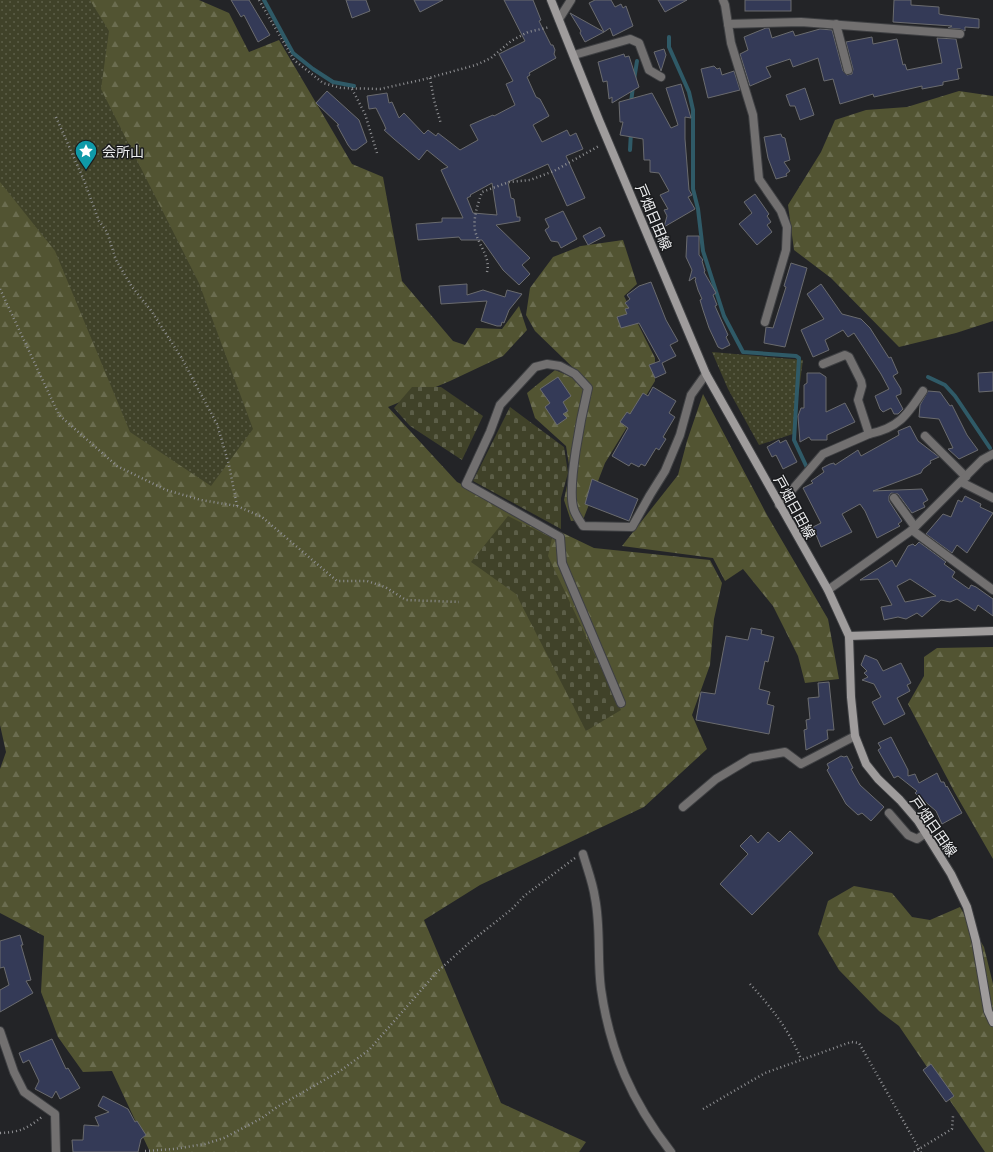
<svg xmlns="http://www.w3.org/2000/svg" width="993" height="1152" font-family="'Playfair Display','Noto Sans JP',serif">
	<defs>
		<pattern id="forest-firs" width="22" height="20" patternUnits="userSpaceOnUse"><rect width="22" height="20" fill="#525432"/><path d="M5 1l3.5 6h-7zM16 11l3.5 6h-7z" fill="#6b6d50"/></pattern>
		<pattern id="cemetery-stones" width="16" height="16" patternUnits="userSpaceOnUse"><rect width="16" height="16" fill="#404229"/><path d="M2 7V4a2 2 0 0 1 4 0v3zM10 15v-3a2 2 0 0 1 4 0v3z" fill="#5c5e48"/></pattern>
		<pattern id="park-dots" width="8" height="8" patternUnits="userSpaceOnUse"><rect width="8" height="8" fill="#404229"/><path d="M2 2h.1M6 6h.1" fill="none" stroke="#5c5e48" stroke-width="1.8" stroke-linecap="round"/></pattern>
	</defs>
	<rect width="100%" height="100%" fill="#232427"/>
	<g fill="url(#forest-firs)">
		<polygon points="0,0 199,0 229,13 249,52 279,40 352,164 383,177 402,281 453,341 465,345 476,328 502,329 519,306 527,330 503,356 450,381 388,407 457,482 594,548 710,560 722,583 714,619 710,665 692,715 707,749 644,807 480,885 424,920 501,1103 586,1142 579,1152 150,1152 112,1071 83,1072 58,1037 41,992 44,936 0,913 0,769 6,752 0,725"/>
		<polygon points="959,91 993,96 993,321 956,333 899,347 831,278 794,250 788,205 821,152 835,120 866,110 907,107"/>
		<polygon points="623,240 637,284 624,296 655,358 655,381 605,463 583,520 571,521 564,500 570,471 566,446 535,418 527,393 555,370 591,385 535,331 526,315 530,288 553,257 581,246"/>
		<polygon points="703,394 767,515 828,619 839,679 805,683 798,656 773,606 743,569 725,581 713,558 622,546 678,475 687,441"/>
		<polygon points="993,647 993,859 955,793 908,704 924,676 924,657 937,648"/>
		<polygon points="854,886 892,893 912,917 930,920 960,907 984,947 993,984 993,1152 985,1152 899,1026 879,1011 839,970 818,934 828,901"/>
	</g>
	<g fill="url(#cemetery-stones)">
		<polygon points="412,387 441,387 483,416 462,460 410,426 394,408"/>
		<polygon points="510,407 564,447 568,473 561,498 561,529 473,481"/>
		<polygon points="508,516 552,538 548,556 621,710 586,731 516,594 471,562"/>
	</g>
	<g fill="url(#park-dots)">
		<polygon points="0,0 90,0 109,31 101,89 199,283 253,429 211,486 130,432 55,251 0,182"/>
		<polygon points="712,352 803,360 793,434 759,445 728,389"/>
	</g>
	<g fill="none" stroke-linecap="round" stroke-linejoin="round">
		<g stroke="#2f5a67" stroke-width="4">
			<polyline points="264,0 293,53 313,69 333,82 354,86"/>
			<polyline points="669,37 669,47 689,92 693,110 693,189 698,209 703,251 724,316 743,352 796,356 799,358 794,440 809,472"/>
			<polyline points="634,80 637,61"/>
			<polyline points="631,103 633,86"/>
			<polyline points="630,150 631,132"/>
			<polyline points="928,377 945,385 955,396 990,448"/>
		</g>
	</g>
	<g fill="#343a57" stroke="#6a6b6e" fill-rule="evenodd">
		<polygon points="231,0 249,0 270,35 258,42 244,15 241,17"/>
		<polygon points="346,0 366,0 370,11 352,18"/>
		<polygon points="414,0 443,0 420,12"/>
		<path d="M504,0H533L541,20L539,21L551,45H553L555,50L554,54L556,58L529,73L530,75L527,77L536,97L540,99L549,116L533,125L542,142L567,130L570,136L576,133L583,149L566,156L585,198L567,206L548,164L508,182L511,198L514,199L517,217H520V221L496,225L530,258L522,265L530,274L519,285L503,270L482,240H461L459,237L418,240L416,224L442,222V218H463L441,170L448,167L427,150L419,160L394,139L384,130L386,129L384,124L376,108L369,109L367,96L387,93L389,103L392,102L399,118L404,113L424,134L428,130L436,136L438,133L460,150L478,140L470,125L493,115L494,116L515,105L506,84L513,81L499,54L525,41ZM492,183L497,215L473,213L467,198L471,196L470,195Z"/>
		<polygon points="595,0 611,0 615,7 621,4 623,8 626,6 633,26 613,36 610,28 604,32 589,3"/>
		<polygon points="658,0 687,0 665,12"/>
		<rect x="745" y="0" width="46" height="11"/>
		<polygon points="894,0 911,0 911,5 939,7 939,14 944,15 979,19 979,28 965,27 965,31 960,29 948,28 952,26 893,22"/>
		<polygon points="570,13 604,32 585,42 580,33 581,31"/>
		<polygon points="766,28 769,28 772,38 793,31 795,36 820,29 832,30 843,71 847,75 852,74 853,69 846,42 872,37 873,44 897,39 903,65 905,64 907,70 942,63 937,38 956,39 962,68 957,69 959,79 943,82 943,85 922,89 922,86 874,97 873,94 840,104 833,79 824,81 818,58 793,67 790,59 766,67 771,77 750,86 740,54 748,50 744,37"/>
		<polygon points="664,49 666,55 661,71 654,52"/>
		<polygon points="624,54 625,57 629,56 639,87 612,103 612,97 609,99 607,81 603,82 598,62"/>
		<polygon points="714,66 717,69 720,68 722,75 734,71 740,90 708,98 701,69"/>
		<polygon points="681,84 691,118 685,117 685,139 689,190 692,195 688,197 695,209 664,227 667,216 664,210 668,209 660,195 669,191 659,173 650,172 650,160 644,160 643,139 620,135 623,122 620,122 619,102 652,93 671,128 678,125 666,88"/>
		<polygon points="805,88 814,115 800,120 795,106 790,106 786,95"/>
		<polygon points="327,91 359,120 367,142 356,150 352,150 348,145 337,125 339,125 316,103"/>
		<polygon points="781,134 782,137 785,138 790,160 784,162 790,171 786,174 787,176 776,179 768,158 764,137"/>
		<polygon points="755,194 769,214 767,216 771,222 767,225 772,232 757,245 739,224 752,213 744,202"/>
		<polygon points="563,211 577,239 561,248 558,242 551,241 545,230 549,227 545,219"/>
		<polygon points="600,227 605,236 588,245 583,236"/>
		<polygon points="687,236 699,236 699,255 703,260 702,261 705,271 704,272 716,293 713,295 717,305 715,306 728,335 726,337 730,345 722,349 718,347 709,328 703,310 700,300 702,299 698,290 695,280 696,279 695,277 689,281 692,270 686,257"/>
		<polygon points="791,263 807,268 785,347 764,343 766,327 773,328 786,287 784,286"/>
		<polygon points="651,282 666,320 678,341 670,345 676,356 662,363 666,373 655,378 649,365 660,361 639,323 621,328 617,317 627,314 625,309 629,308 625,303 630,299 627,295 639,286"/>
		<polygon points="467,284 467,295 483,290 505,297 507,290 522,294 509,310 504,323 502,322 501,326 497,326 481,321 487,301 441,304 439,286"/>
		<polygon points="821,284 842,314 861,319 870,328 889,358 891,357 898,373 893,376 901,389 901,394 896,396 903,409 898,414 894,414 891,408 883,412 880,409 875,396 889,389 881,374 854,333 848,337 843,330 825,340 829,350 813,357 801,330 824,319 807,294"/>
		<polygon points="993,372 993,391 979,392 978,373"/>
		<polygon points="807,373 820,373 826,377 826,412 845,403 855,422 827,435 827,440 811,440 809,437 800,442 798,416 801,408 804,408 804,385 807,383"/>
		<polygon points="558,377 571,396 563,402 568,411 563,414 567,418 557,425 545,407 550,403 540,389"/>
		<polygon points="653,387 676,401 669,413 675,417 663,437 666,439 659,450 656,448 645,466 641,464 639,467 631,463 629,466 612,456 628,428 620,422 627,412 630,414 643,393 648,396"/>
		<polygon points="928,391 940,392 950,406 952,405 967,435 978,450 959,459 948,449 953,448 939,419 919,417 920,405"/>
		<polygon points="910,426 918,441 939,457 930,461 931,463 923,469 921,473 873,491 922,489 928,500 923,503 925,507 912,513 898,494 891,493 889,496 889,501 902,521 898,524 900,526 877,538 865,511 860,504 842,514 852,532 821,547 813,527 821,523 803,488 813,483 811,481 824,472 822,468 830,464 834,463 835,465 858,450 861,456 899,435 898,431"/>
		<polygon points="779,440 780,443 786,440 797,462 783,469 776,455 772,457 767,447"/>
		<polygon points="592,479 638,499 629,521 585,504"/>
		<polygon points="965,496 981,504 980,507 993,513 967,553 957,545 952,553 926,534 943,514 951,517 958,500 962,502"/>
		<path d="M919,542L946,562L944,564L955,572L952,577L969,589L971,585L976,587L993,599V616L978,605L975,611L957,599L950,602L941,600L922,617L917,613L906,619L898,617L884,620L881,607L892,605L882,586L878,579L860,580L892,560L896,567L908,546L913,544L915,546ZM910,579L936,596L905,602L897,586Z"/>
		<polygon points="751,628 762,630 761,634 774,637 768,662 765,661 759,689 770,692 767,704 774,706 769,734 696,720 701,692 715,694 726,636 748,640"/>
		<polygon points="865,655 877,660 883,671 901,663 911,683 907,685 910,691 897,698 905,714 884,725 872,702 881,697 874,684 862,680 868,677 864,673 867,671 861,665"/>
		<polygon points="829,682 834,730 827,730 828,739 806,750 804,730 807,729 806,720 810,719 808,698 819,697 818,683"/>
		<polygon points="891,737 908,770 908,776 915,774 919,783 937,773 941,782 944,782 946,787 947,786 962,813 942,824 936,811 915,793 917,791 898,776 894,778 878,750 881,748 878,743"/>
		<polygon points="841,756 844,757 847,756 853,768 851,769 860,785 884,807 871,821 862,813 858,815 846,804 827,770 829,768 827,764"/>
		<polygon points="790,831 813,853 752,915 720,884 748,854 740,846 751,835 758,843 768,832 779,842"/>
		<polygon points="20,935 23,945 21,945 31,980 26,981 33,993 0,1012 0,990 9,985 4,967 0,968 0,941"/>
		<polygon points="52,1039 66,1069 68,1068 80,1088 60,1099 56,1091 52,1098 35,1089 39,1081 29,1060 23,1063 19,1053"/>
		<polygon points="931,1064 954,1096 946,1102 923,1070"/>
		<polygon points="103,1096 128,1109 135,1122 137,1121 146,1135 141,1139 138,1152 73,1152 72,1140 83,1140 84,1125 99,1126 95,1117 109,1112 98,1106"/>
	</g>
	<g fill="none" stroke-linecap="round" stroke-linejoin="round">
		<g stroke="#3f4043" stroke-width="10">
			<g id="street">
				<polyline points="723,0 725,5 731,43 753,115 759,179 781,211 787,227 786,250 765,322"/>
				<polyline points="559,19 571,0"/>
				<polyline points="728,24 801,22 960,34"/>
				<polyline points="836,24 848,70"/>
				<polyline points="574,55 630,39 639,43 649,70 661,77"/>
				<path d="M869,434C899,428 907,415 923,391"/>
				<polyline points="925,436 966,477"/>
				<polyline points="961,482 993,498"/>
				<polyline points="894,498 915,527"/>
				<polyline points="779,505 823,454 869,434 858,400 862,386 861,381 849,357 845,355 823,364"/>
				<polyline points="912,530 993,590"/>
				<polyline points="828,590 912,530 982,460 993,454"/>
				<path d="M621,703L562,563L560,537L466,484L490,432L500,405L535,367L547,364L560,366L575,374L588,388C582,413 566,489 574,510C576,516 580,521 583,526L632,527L650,495L665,471L680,435L691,395L706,374"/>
				<polyline points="683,807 716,779 751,758 785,752 801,764 855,736"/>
				<polyline points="889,813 908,835 917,839 926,833"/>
				<path d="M583,854C587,868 593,883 595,898C601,928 597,959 601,989C610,1052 632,1102 671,1152"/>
				<polyline points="0,1031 14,1072 24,1092 55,1114 56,1152"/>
			</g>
		</g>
		<g stroke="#3f4043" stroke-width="10">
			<g id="secondary">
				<polyline points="551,0 599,120 706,374 828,590 849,636 851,697 855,736 866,764 878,779 900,800 918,821 951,874 967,907 976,941 988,1011 993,1022"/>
				<polyline points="849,636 993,631"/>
			</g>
		</g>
		<g stroke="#909194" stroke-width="2.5" stroke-dasharray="1 3" stroke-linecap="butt">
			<polyline points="259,0 294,60 323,83 341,88 380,89 421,80 476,65 491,58 511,41 528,32 550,27"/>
			<polyline points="430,78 434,100 441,124"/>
			<polyline points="352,89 365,114 377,153"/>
			<polyline points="56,117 83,178 99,221 107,232 116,260 132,287 150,309 181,357 217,424 229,465 237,506"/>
			<path d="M487,272C491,257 478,245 475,230C473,217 478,204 482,192L509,182L530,180L554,171L599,146"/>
			<polyline points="0,289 59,415 117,466 166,490 201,500 237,506 262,517 337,581 367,581 385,587 406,600 459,602"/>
			<path d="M750,984C771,1007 789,1030 801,1059"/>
			<polyline points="703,1109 765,1073 851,1042 859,1043 921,1152"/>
			<path d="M0,1133C20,1132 27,1129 43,1116"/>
			<polyline points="145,1151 174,1149 205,1144 224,1138 262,1118 277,1107 340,1071 369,1050 437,972 469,943 512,909 524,896 575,858"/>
			<polyline points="914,1152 952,1129 953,1116"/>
		</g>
		<use href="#street" stroke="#727070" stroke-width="8"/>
		<use href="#secondary" stroke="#9f9c9c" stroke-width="8"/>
	</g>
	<defs>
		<g id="sight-pin" transform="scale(1.15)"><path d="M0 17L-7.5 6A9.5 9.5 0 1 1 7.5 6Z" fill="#0f9aa8" stroke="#1a1b1d"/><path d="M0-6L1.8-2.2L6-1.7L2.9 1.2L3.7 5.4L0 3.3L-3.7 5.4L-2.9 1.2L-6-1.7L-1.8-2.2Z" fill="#fff"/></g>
	</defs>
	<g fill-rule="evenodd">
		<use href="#sight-pin" x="86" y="151"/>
	</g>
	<g text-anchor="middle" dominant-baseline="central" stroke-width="3" stroke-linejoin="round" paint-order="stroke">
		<g font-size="14" fill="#edeef0" stroke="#1a1b1d" text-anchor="start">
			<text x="102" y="151">会所山</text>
		</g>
		<g font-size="14" fill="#edeef0" stroke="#1a1b1d">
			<text transform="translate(654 217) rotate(67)">戸畑日田線</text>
			<text transform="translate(795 507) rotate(61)">戸畑日田線</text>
			<text transform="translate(934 826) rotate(55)">戸畑日田線</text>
		</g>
	</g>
</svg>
